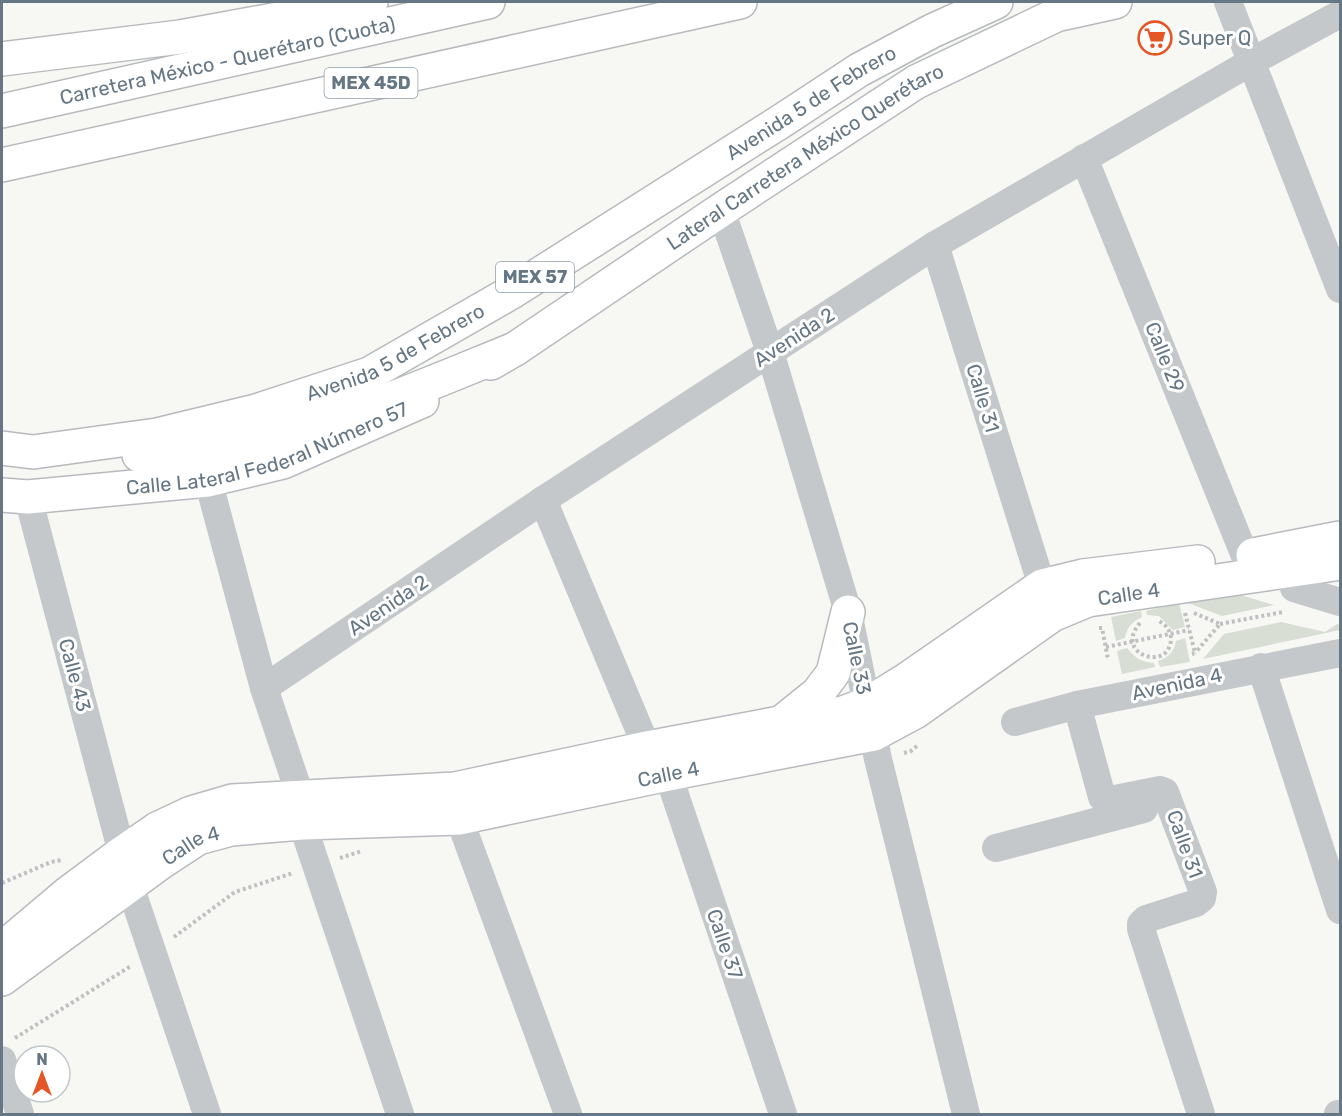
<svg xmlns="http://www.w3.org/2000/svg" width="1342" height="1116" font-family="Rubik,sans-serif">
	<rect width="100%" height="100%" fill="#f7f7f3"/>
	<g fill="#d8ded4">
		<polygon points="1234,593 1274,605 1222,616 1188,603"/>
		<polygon points="1179,603 1185,627 1173,630 1159,616 1147,615 1146,611"/>
		<path d="M1141,611L1142,617C1132,622 1127,627 1125,638L1116,641L1111,617Z"/>
		<polygon points="1281,622 1325,632 1337,624 1340,625 1340,630 1203,659 1224,634"/>
		<path d="M1185,638L1190,662L1160,667L1158,661C1169,657 1174,652 1176,641Z"/>
		<path d="M1127,648C1135,658 1142,662 1154,663L1155,667L1122,674L1117,651Z"/>
	</g>
	<g fill="none" stroke-linecap="round" stroke-linejoin="round">
		<g stroke="#b7bbbf" stroke-width="36">
			<g id="major">
				<path id="s1" d="M491,363L515,349L721,210L916,82L1056,15L1115,2"/>
				<path id="s2" d="M2,495L28,497L208,480L283,462L422,401"/>
				<polyline points="1253,555 1340,538"/>
				<polyline points="782,722 818,693 833,673 848,612"/>
				<polyline points="2,949 67,894 122,853 157,829 191,813 232,801 455,789 647,748 780,723 843,713 867,704 906,680 1042,586 1083,576 1198,562"/>
				<path id="s3" d="M2,979L160,863L198,838L231,829L302,823L459,818L668,774L874,734L915,712L1052,615L1088,600L1340,563"/>
			</g>
		</g>
		<g stroke="#b7babd" stroke-width="36">
			<g id="highway">
				<polyline points="2,59 180,37 371,2"/>
				<path id="s4" d="M2,111L488,2"/>
				<polyline points="2,165 740,2"/>
				<path id="s5" d="M2,448L33,452L157,435L256,411L369,374L510,293L783,120L859,70L932,31L996,2"/>
				<path d="M139,455C271,454 396,397 515,349"/>
			</g>
		</g>
		<g stroke="#bec0c2" stroke-width="4" stroke-dasharray="3 3" stroke-linecap="butt">
			<polyline points="1185,613 1195,653 1192,654"/>
			<polyline points="1194,613 1220,624 1195,653"/>
			<path d="M1140,623C1112,655 1171,673 1171,638C1170,629 1165,624 1157,620"/>
			<polyline points="1220,624 1283,612"/>
			<polyline points="1099,628 1102,628 1108,659"/>
			<polyline points="1106,647 1189,630"/>
			<polyline points="904,753 911,751 918,745"/>
			<polyline points="340,858 362,851"/>
			<polyline points="2,883 51,862 62,860"/>
			<polyline points="174,937 235,892 293,873"/>
			<polyline points="15,1038 131,966"/>
		</g>
		<g stroke="#c4c8cb" stroke-width="28">
			<polyline points="1228,2 1340,289"/>
			<polyline points="1084,158 1245,556"/>
			<polyline points="721,210 770,352 848,612 878,759 966,1114"/>
			<polyline points="935,245 1042,586"/>
			<polyline points="208,480 264,688 301,798"/>
			<polyline points="28,497 122,853"/>
			<polyline points="543,500 647,748"/>
			<polyline points="1294,588 1340,602"/>
			<polyline points="1261,667 1340,910"/>
			<polyline points="264,688 543,500 935,245 1251,62 1340,14"/>
			<polyline points="1077,705 1102,797 1110,800 1160,790 1165,792 1203,892 1202,898 1196,903 1146,919 1141,924 1141,929 1201,1114"/>
			<polyline points="1015,722 1077,705 1340,653"/>
			<polyline points="668,774 783,1114"/>
			<polyline points="459,818 568,1114"/>
			<polyline points="302,823 400,1114"/>
			<polyline points="996,848 1144,809"/>
			<polyline points="130,886 207,1114"/>
			<polyline points="2,1060 20,1114"/>
			<polyline points="1338,1114 1340,1114"/>
		</g>
		<use href="#major" stroke="#fff" stroke-width="33"/>
		<use href="#highway" stroke="#fff" stroke-width="33"/>
	</g>
	<defs>
		<g id="supermarket-ring" transform="scale(1.725)"><circle r="9.5" fill="#fff" stroke="#e65525" stroke-width="1.5"/><path d="M-6-5.5h2.5l.6 2H6L4.5 2H-2.5L-4.4-4H-6ZM-1.5 3.2a1.3 1.3 0 1 0 .1 0ZM3 3.2a1.3 1.3 0 1 0 .1 0Z" fill="#e65525"/></g>
	</defs>
	<g fill-rule="evenodd">
		<use href="#supermarket-ring" x="1155" y="38"/>
	</g>
	<g text-anchor="middle" dominant-baseline="central" stroke-width="6" stroke-linejoin="round" paint-order="stroke">
		<g fill="#fff" stroke="#939faa" stroke-width="1.5">
			<rect x="324.5" y="68" width="93" height="30" rx="4.5"/>
			<rect x="496" y="262" width="78" height="30" rx="4.5"/>
		</g>
		<g font-size="18" font-weight="bold" fill="#657685">
			<text x="371" y="83">MEX 45D</text>
			<text x="535" y="277">MEX 57</text>
		</g>
		<g font-size="20" fill="#657685" stroke="#fff" text-anchor="start">
			<text x="1178" y="38">Super Q</text>
		</g>
		<g font-size="20" fill="#657685" stroke="#fff">
			<text stroke="none"><textPath href="#s4" startOffset="231">Carretera México - Querétaro (Cuota)</textPath></text>
			<text stroke="none"><textPath href="#s5" startOffset="896">Avenida 5 de Febrero</textPath></text>
			<text stroke="none"><textPath href="#s1" startOffset="376">Lateral Carretera México Querétaro</textPath></text>
			<text transform="translate(794 337) rotate(-33)">Avenida 2</text>
			<text stroke="none"><textPath href="#s5" startOffset="410">Avenida 5 de Febrero</textPath></text>
			<text transform="translate(1165 357) rotate(68)">Calle 29</text>
			<text transform="translate(983 398) rotate(73)">Calle 31</text>
			<text stroke="none"><textPath href="#s2" startOffset="272">Calle Lateral Federal Número 57</textPath></text>
			<text stroke="none"><textPath href="#s3" startOffset="1222">Calle 4</textPath></text>
			<text transform="translate(388 605) rotate(-34)">Avenida 2</text>
			<text transform="translate(857 658) rotate(78)">Calle 33</text>
			<text transform="translate(75 675) rotate(75)">Calle 43</text>
			<text transform="translate(1177 684) rotate(-12)">Avenida 4</text>
			<text stroke="none"><textPath href="#s3" startOffset="718">Calle 4</textPath></text>
			<text transform="translate(1185 844) rotate(70)">Calle 31</text>
			<text stroke="none"><textPath href="#s3" startOffset="232">Calle 4</textPath></text>
			<text transform="translate(725 944) rotate(71)">Calle 37</text>
		</g>
	</g>
	<rect width="1342" height="1116" fill="none" stroke="#657685" stroke-width="6"/>
	<g transform="translate(42 1074)"><circle r="28" fill="#ffffff" stroke="#c1c8ce" stroke-width="1.5"/>
	<path d="M0-4.5L10 22L0 15L-10 22Z" fill="#e65525"/>
	<text y="-9" font-size="16" font-weight="bold" text-anchor="middle" fill="#657685">N</text>
	</g>
</svg>
